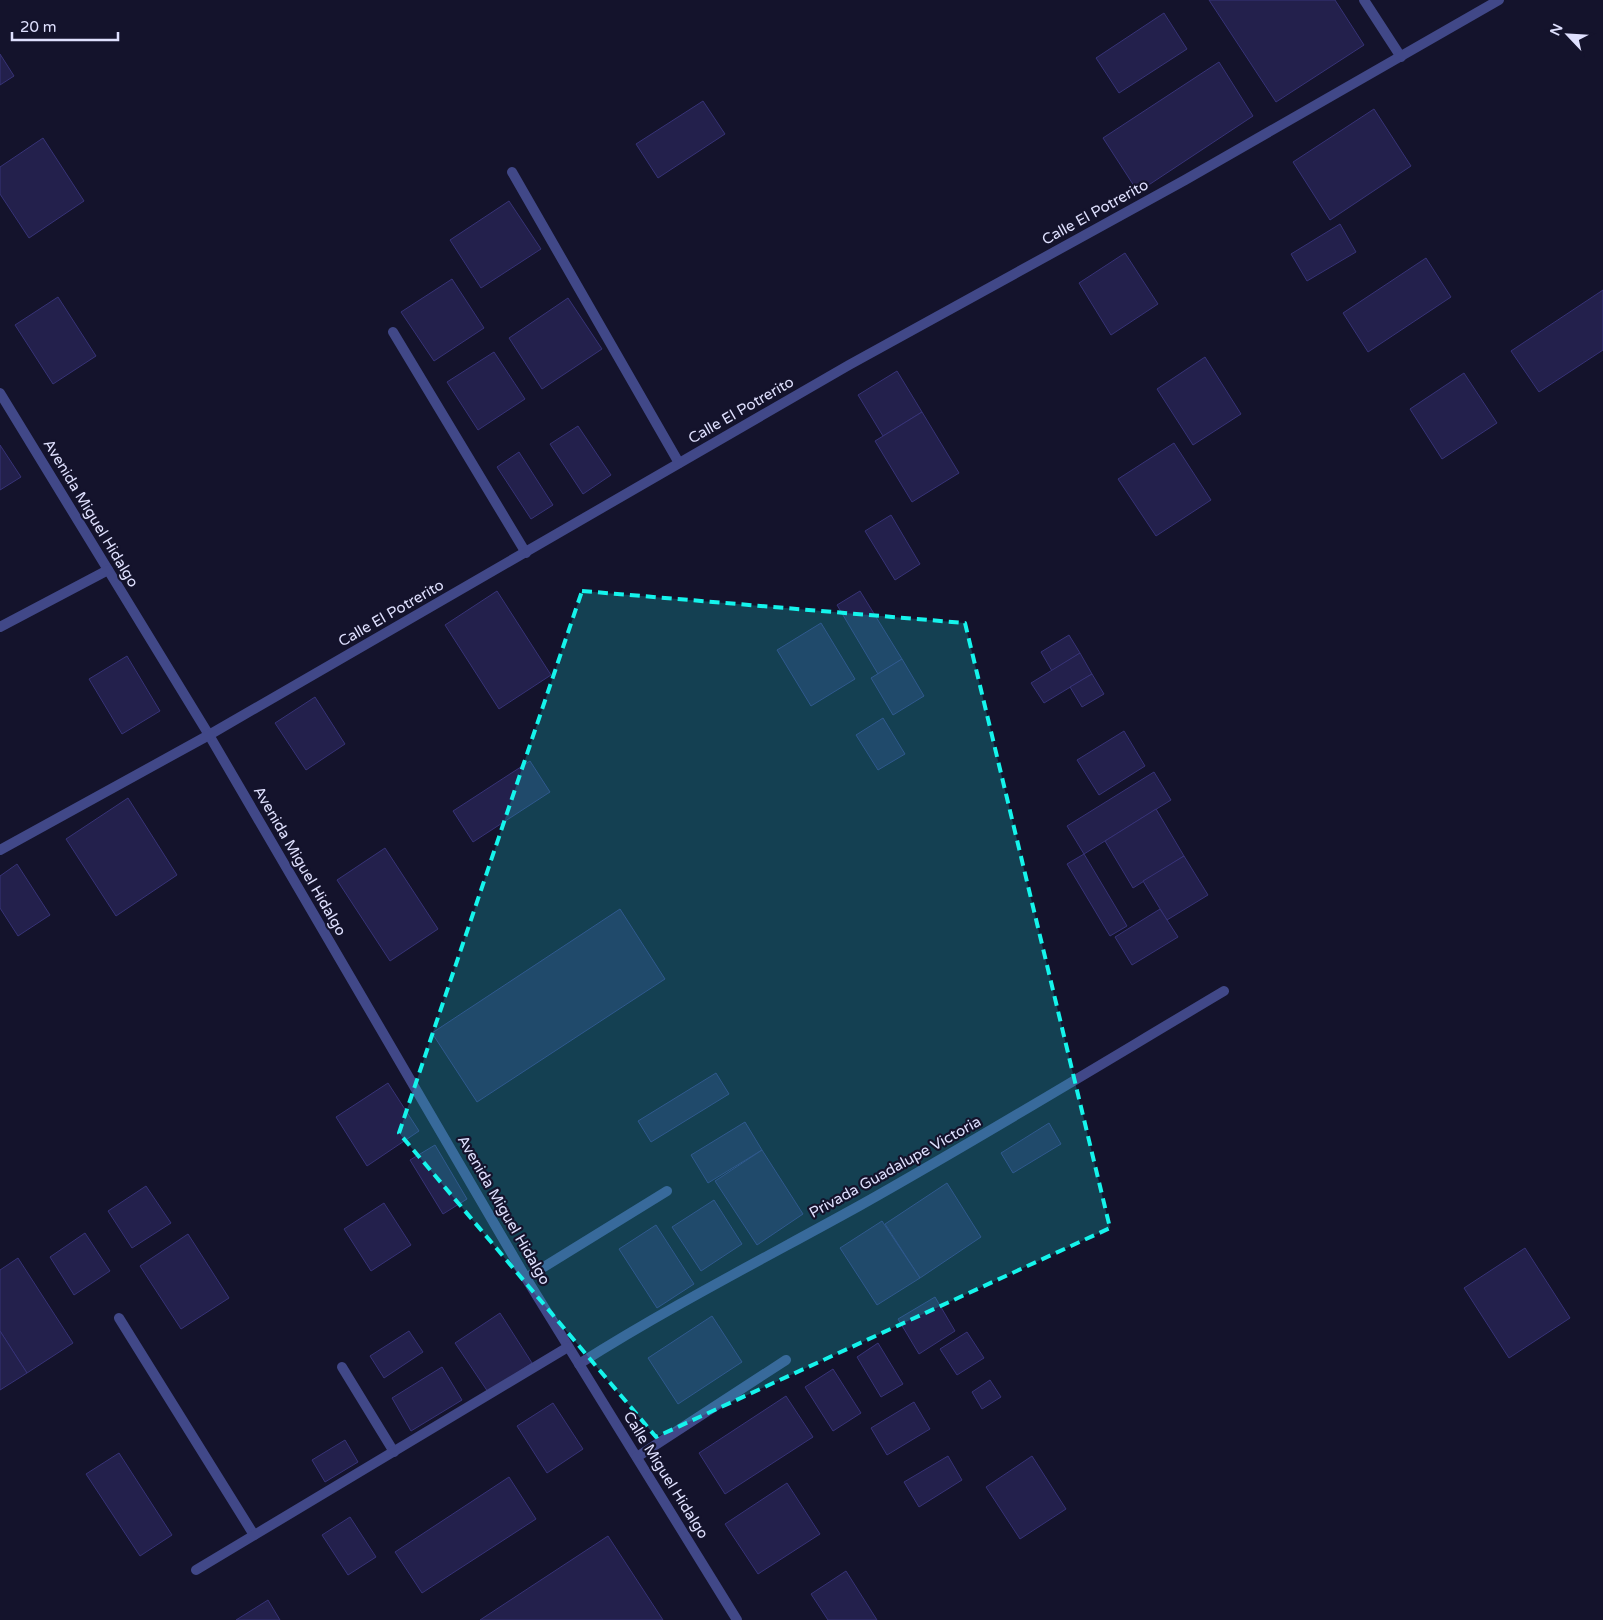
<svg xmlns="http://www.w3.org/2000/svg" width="1603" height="1620" font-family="'Varela Round',sans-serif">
	<rect width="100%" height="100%" fill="#14132c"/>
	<g fill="#23204c" stroke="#373377">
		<polygon points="1209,0 1335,0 1364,45 1276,102"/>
		<polygon points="1164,13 1187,49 1119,93 1096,58"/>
		<polygon points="0,54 14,76 0,85"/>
		<polygon points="1219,62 1253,116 1138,192 1103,138"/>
		<polygon points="703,101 725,134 658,178 636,144"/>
		<polygon points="1374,109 1411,166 1330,220 1293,162"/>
		<polygon points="43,138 84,201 29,238 0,194 0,167"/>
		<polygon points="509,201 541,249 481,288 450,240"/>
		<polygon points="1340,224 1356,252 1307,281 1291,254"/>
		<polygon points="1125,253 1158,304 1111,335 1079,283"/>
		<polygon points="1426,258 1451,297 1368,352 1343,313"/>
		<polygon points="452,279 484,328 434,361 401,312"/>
		<polygon points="1603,290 1603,350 1539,392 1511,351"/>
		<polygon points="58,297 96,356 53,384 15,325"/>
		<polygon points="568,298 602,349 542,389 509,338"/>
		<polygon points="494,352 525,399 478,430 447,382"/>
		<polygon points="1205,357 1241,414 1193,445 1157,389"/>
		<polygon points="897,371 922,412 883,436 858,395"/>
		<polygon points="1464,373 1497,423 1442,459 1410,409"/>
		<polygon points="922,412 959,473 912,502 875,441"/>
		<polygon points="578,426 611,475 583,494 550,444"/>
		<polygon points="1174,443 1211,500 1156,536 1118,479"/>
		<polygon points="0,445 21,477 0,490"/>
		<polygon points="519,452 553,505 531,519 497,467"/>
		<polygon points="891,515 920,564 895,580 865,531"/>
		<polygon points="497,591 551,675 499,709 445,625"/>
		<polygon points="860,591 902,659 878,674 837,605"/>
		<polygon points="821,623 855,679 811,706 777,650"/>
		<polygon points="1069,635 1080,653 1052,671 1041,652"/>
		<polygon points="1080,653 1092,674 1044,703 1031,683"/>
		<polygon points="127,656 160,711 122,734 89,679"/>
		<polygon points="902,659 924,696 893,715 871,678"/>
		<polygon points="1092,674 1104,694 1082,707 1070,687"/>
		<polygon points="315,697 345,744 306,770 275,723"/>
		<polygon points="883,718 905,754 878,770 856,735"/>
		<polygon points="1124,731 1145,766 1099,795 1077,760"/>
		<polygon points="530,761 550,792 473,842 453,811"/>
		<polygon points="1154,772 1171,800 1084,854 1067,826"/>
		<polygon points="128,798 177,875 116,916 66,839"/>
		<polygon points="1156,809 1184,856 1133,888 1105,841"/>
		<polygon points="385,848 438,929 390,961 337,880"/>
		<polygon points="1084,854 1127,926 1110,936 1067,864"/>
		<polygon points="1184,856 1208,895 1167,920 1143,881"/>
		<polygon points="17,864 50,915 18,936 0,908 0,876"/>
		<polygon points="620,909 665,979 477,1102 432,1033"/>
		<polygon points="1160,909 1178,937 1132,965 1115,937"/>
		<polygon points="716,1073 729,1094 651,1142 638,1121"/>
		<polygon points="388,1083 419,1131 367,1166 336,1117"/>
		<polygon points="745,1122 762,1150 708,1183 691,1155"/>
		<polygon points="1049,1123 1061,1144 1013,1173 1001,1153"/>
		<polygon points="435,1145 467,1199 443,1214 410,1160"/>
		<polygon points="762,1150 803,1214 757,1245 715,1181"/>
		<polygon points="947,1183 981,1237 920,1278 885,1224"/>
		<polygon points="146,1186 171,1223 132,1248 108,1211"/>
		<polygon points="714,1200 742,1244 701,1271 672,1227"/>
		<polygon points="384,1203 411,1245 371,1271 344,1229"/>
		<polygon points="882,1221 920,1278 877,1305 840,1248"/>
		<polygon points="656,1225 694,1284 657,1308 619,1249"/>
		<polygon points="85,1233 110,1271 74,1295 50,1257"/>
		<polygon points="188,1234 229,1298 181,1329 140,1266"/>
		<polygon points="1525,1248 1570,1318 1509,1358 1464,1288"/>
		<polygon points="18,1258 73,1343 27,1373 0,1331 0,1270"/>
		<polygon points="935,1297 955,1331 919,1354 898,1319"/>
		<polygon points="500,1313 532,1363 488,1392 455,1343"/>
		<polygon points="712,1316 742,1362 678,1404 648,1358"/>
		<polygon points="0,1331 27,1373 0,1390"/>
		<polygon points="409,1331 423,1352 384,1378 370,1356"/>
		<polygon points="967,1332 984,1358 957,1375 940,1349"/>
		<polygon points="878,1343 903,1384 881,1397 857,1357"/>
		<polygon points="442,1367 462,1400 411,1431 392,1398"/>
		<polygon points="833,1369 861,1413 833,1431 805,1387"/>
		<polygon points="990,1380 1001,1397 982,1409 972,1392"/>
		<polygon points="786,1396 813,1437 725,1494 699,1453"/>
		<polygon points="914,1402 930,1429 887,1455 871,1428"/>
		<polygon points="553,1403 583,1449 547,1473 517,1426"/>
		<polygon points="345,1440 358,1462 325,1482 312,1460"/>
		<polygon points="119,1453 172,1535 140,1556 86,1474"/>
		<polygon points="948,1456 962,1480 919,1507 904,1482"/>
		<polygon points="1032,1456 1066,1509 1020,1539 986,1487"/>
		<polygon points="509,1477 536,1519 422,1593 395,1552"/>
		<polygon points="787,1483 820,1534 758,1574 725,1524"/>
		<polygon points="350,1517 376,1557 348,1575 322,1535"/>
		<polygon points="608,1536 663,1620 480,1620"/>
		<polygon points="846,1571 877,1620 828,1620 811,1594"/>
		<polygon points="268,1600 280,1620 236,1620"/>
	</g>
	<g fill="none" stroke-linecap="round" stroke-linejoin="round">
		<g stroke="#414888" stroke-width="10">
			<polyline points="1364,0 1401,57"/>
			<polyline points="512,172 679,463"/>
			<polyline points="393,332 526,553"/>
			<polyline points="0,393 209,735 526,1278 737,1620"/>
			<polyline points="0,627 108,570"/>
			<polyline points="0,850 209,735 849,365 1185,180 1499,0"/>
			<polyline points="526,1278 667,1191"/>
			<polyline points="119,1318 254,1535"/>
			<path d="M579,1364C669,1307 765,1258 859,1206C982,1137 1103,1063 1224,991"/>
			<polyline points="342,1367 394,1452"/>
			<polyline points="637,1457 786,1360"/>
			<polyline points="196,1570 568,1347"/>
		</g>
	</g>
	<path fill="#15f4ec" fill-opacity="0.2" stroke="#15f4ec" stroke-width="4" stroke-dasharray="10 6" stroke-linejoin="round" d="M582,591L965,623L1110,1228L656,1437L399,1133Z"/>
	<g text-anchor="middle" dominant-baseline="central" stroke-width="4.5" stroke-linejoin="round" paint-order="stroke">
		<g font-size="15" fill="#dfe0fe" stroke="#14132c">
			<text transform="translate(1095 212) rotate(-29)">Calle El Potrerito</text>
			<text transform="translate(741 410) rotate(-30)">Calle El Potrerito</text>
			<text transform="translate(91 513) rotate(59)">Avenida Miguel Hidalgo</text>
			<text transform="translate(391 613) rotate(-30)">Calle El Potrerito</text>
			<text transform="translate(300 861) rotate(60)">Avenida Miguel Hidalgo</text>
			<text transform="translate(895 1167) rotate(-29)">Privada Guadalupe Victoria</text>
			<text transform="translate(504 1210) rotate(60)">Avenida Miguel Hidalgo</text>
			<text transform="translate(666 1475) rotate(58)">Calle Miguel Hidalgo</text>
		</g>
	</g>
	<g transform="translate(1568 35) rotate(295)" stroke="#14132c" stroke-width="4" paint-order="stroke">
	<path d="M0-4L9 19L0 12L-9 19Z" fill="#dfe0fe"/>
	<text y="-8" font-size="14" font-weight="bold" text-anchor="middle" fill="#dfe0fe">N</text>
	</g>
	<path d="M12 32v8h106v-8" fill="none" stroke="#dfe0fe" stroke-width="2.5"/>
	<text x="20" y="32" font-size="15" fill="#dfe0fe" stroke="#14132c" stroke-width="4" paint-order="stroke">20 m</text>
</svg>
